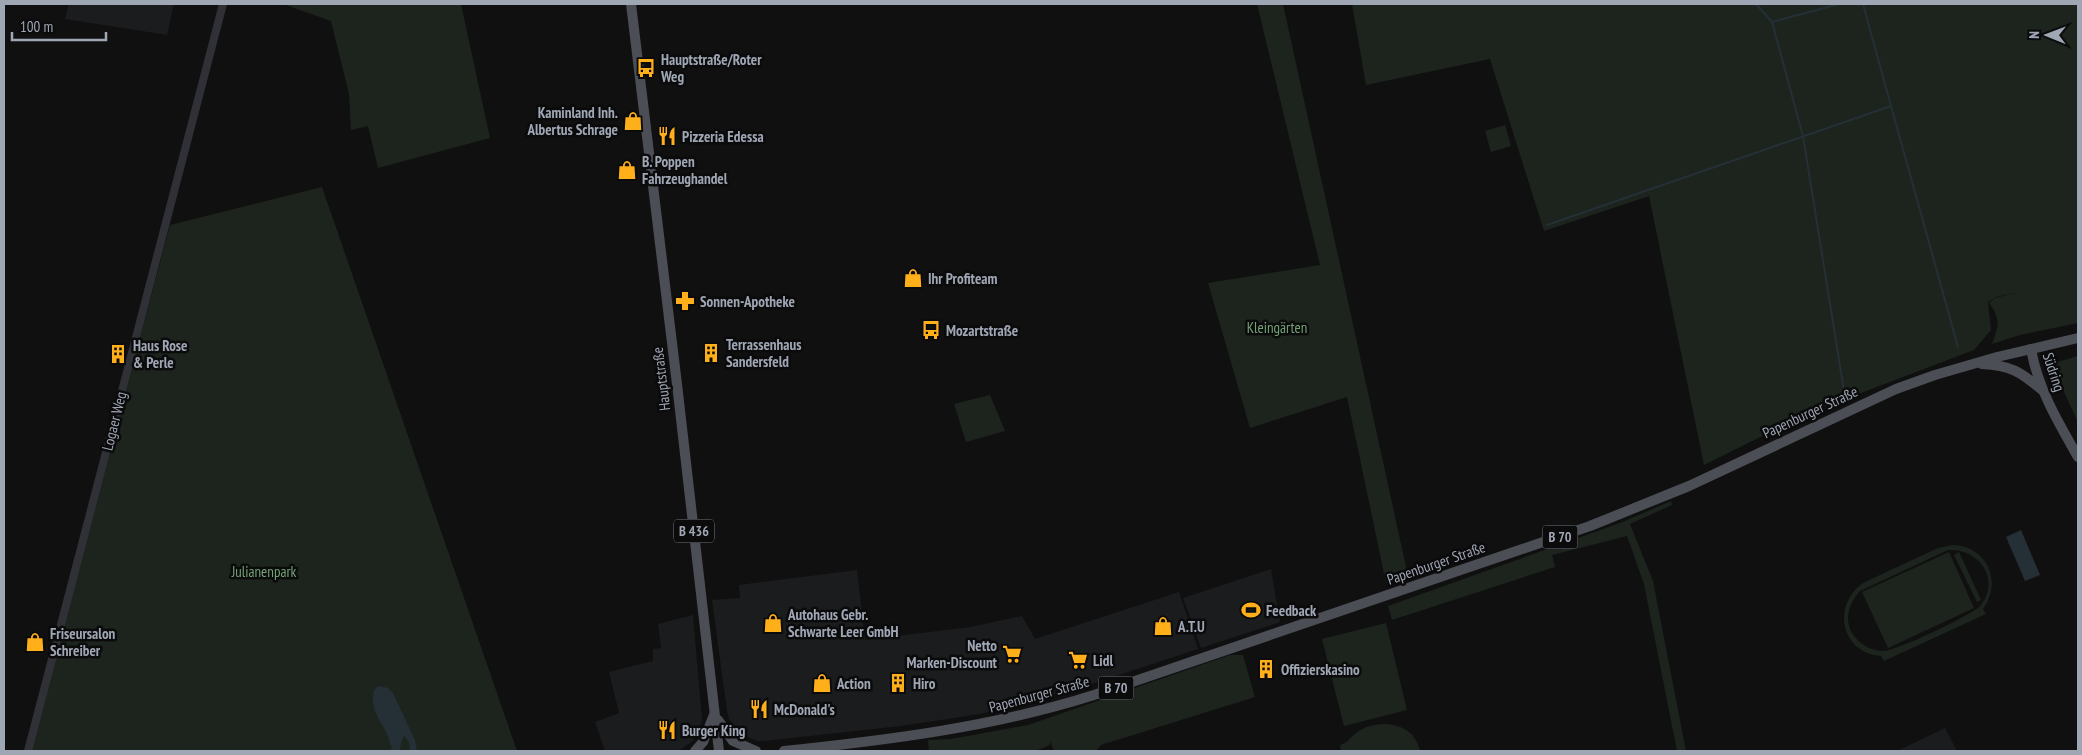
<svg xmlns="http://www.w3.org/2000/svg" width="2082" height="755" font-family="'PT Sans Narrow',sans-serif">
	<rect width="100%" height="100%" fill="#101011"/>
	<g fill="#1b1c1e">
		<polygon points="69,4 174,4 167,35 65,19"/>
		<polygon points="1271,569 1280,622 1201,648 1183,598"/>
		<polygon points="857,570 865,640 970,627 1022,616 1035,639 1179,592 1198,649 1061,694 980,714 901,726 764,741 757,741 742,735 729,719 727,711 712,600 740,598 739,585"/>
		<polygon points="693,615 702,720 698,734 690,743 678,751 605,751 595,722 619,713 609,672 653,661 653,649 661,648 658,624"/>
		<polygon points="1945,728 1957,751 1897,751"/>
	</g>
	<g fill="#1c241d" fill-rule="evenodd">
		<polygon points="283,4 461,4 490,138 378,168 368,126 351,130 349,94 331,21"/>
		<polygon points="1257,4 1283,4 1408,576 1386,583 1347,397 1250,428 1208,283 1320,265"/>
		<path d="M1352,4H2078V323L2020,335L1992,344C1999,325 2001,319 1989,303L1995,298L2022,291L1996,297L1988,302L1991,330L1974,350L1811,412L1704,465L1649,196L1544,231L1490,59L1366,85Z"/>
		<polygon points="1505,125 1511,146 1491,152 1485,131"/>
		<polygon points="322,187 517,751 31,751 170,225"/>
		<polygon points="2078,356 2078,422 2051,364"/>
		<polygon points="990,395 1005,431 966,442 954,404"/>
		<polygon points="1671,501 1672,505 1630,524 1653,581 1686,751 1677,751 1644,584 1627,536 1552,555 1555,567 1392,620 1388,606 1620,523"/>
		<path d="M1953,545C1987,546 2003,582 1983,609L1986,614L1884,661L1881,656C1840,653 1831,603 1865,582L1938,548ZM1948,550C1979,548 2002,580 1980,606C1972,615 1896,651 1884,651C1871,651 1859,644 1852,633C1844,618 1849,603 1860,591Z"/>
		<polygon points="1949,552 1974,608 1888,648 1862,592"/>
		<polygon points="1959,552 1981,600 1977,602 1954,555"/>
		<polygon points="1386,623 1407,710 1344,726 1322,639"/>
		<polygon points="1230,655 1243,655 1255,697 1101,745 1097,750 1054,751 1050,741 1050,745 1035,751 929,751 928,740 951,739 1028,725"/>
		<path d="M1387,724C1404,726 1416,733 1420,751H1341L1340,745C1348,743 1349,738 1356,733C1365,726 1376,724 1387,724Z"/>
	</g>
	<g fill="#252f36">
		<polygon points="2021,530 2040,575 2025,581 2006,537"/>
		<path d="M379,686L388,688L393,693L415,740L417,751H410L409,743L404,735L399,751H390L392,748C389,743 389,737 386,732C378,716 370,708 374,690Z"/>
	</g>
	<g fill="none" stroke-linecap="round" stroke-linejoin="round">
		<g stroke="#252f36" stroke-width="2">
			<polyline points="1756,4 1772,22 1803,136 1844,391"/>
			<polyline points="1772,22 1839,4"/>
			<polyline points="1891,106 1958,347"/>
			<polyline points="1547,225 1891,106 1863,4"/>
		</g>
		<polyline stroke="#303137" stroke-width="8" points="28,751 223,4"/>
		<g stroke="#4c4e56" stroke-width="10">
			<polyline points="631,4 677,384 719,751"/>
			<path d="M2031,349C2038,389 2058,422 2078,457"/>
			<path d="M1982,364C2010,365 2021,372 2042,390"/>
			<polyline points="718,720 733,741 756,751"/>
			<polyline points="695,751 703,742 714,715"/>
			<path d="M784,751C889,740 993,727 1094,695L1590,526L1689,486L1896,389L1935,375L1997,357L2078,338"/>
		</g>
	</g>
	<defs>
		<g id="bus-bare" transform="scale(1.5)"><path d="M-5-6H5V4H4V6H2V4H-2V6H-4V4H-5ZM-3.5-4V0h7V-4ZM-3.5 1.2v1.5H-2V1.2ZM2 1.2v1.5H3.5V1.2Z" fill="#ffaf1a" stroke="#0b0b0c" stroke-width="2.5" paint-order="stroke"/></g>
		<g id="shop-bare" transform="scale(1.5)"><path d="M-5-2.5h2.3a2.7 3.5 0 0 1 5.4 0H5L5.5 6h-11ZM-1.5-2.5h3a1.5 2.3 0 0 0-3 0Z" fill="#ffaf1a" stroke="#0b0b0c" stroke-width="2.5" paint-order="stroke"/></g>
		<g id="restaurant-bare" transform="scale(1.5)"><path d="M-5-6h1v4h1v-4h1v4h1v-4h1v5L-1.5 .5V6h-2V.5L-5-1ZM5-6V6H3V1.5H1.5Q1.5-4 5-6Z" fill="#ffaf1a" stroke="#0b0b0c" stroke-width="2.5" paint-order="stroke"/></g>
		<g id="pharmacy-bare" transform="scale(1.5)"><path d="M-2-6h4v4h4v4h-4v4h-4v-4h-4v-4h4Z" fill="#ffaf1a" stroke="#0b0b0c" stroke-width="2.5" paint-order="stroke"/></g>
		<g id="building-bare" transform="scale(1.5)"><path d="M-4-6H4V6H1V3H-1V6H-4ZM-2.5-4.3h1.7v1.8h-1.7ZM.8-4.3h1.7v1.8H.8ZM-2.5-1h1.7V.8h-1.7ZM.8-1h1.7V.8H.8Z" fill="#ffaf1a" stroke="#0b0b0c" stroke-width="2.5" paint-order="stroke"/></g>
		<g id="stadium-bare" transform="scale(1.5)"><path d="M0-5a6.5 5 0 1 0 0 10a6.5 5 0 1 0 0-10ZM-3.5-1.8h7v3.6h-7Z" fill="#ffaf1a" stroke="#0b0b0c" stroke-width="2.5" paint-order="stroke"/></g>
		<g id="supermarket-bare" transform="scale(1.5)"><path d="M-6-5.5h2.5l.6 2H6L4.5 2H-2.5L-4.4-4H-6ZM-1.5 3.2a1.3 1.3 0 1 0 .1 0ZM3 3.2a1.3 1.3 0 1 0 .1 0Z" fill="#ffaf1a" stroke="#0b0b0c" stroke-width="2.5" paint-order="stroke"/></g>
	</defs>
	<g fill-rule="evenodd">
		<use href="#bus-bare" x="646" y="68"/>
		<use href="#shop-bare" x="633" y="121"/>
		<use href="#restaurant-bare" x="667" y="136"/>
		<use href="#shop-bare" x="627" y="170"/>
		<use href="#shop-bare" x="913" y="278"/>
		<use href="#pharmacy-bare" x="685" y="301"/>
		<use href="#bus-bare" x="931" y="330"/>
		<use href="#building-bare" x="711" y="353"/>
		<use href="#building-bare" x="118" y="354"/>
		<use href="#stadium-bare" x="1251" y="610"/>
		<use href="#shop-bare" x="773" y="623"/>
		<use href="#shop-bare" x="1163" y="626"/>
		<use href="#shop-bare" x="35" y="642"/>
		<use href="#supermarket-bare" x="1012" y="654"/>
		<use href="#supermarket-bare" x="1078" y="660"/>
		<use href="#building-bare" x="1266" y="669"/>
		<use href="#shop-bare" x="822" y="683"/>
		<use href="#building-bare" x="898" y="683"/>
		<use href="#restaurant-bare" x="759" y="709"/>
		<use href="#restaurant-bare" x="667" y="730"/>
	</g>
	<g text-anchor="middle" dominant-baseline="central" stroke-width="5" stroke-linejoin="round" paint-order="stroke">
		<g fill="#0b0b0c" stroke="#737882" stroke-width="1">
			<rect x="674" y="519.5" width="40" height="23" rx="4"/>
			<rect x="1542.5" y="525.5" width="35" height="23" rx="4"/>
			<rect x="1098.5" y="676.5" width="35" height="23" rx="4"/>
		</g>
		<g font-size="14" font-weight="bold" fill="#9fa6b4">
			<text x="694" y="531">B 436</text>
			<text x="1560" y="537">B 70</text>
			<text x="1116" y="688">B 70</text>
		</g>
		<g font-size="15" font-weight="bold" fill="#9fa6b4" stroke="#0b0b0c" text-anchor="start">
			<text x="661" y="59">Hauptstraße/Roter<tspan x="661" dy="17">Weg</tspan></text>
			<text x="618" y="112" text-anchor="end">Kaminland Inh.<tspan x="618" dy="17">Albertus Schrage</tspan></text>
			<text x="682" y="136">Pizzeria Edessa</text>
			<text x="642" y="161">B. Poppen<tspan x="642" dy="17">Fahrzeughandel</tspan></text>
			<text x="928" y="278">Ihr Profiteam</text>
			<text x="700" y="301">Sonnen-Apotheke</text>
			<text x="946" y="330">Mozartstraße</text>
			<text x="726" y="344">Terrassenhaus<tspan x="726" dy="17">Sandersfeld</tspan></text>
			<text x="133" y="345">Haus Rose<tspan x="133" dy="17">&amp; Perle</tspan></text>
			<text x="1266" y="610">Feedback</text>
			<text x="788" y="614">Autohaus Gebr.<tspan x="788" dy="17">Schwarte Leer GmbH</tspan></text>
			<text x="1178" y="626">A.T.U</text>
			<text x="50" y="633">Friseursalon<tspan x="50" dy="17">Schreiber</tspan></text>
			<text x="997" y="645" text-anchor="end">Netto<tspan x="997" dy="17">Marken-Discount</tspan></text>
			<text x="1093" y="660">Lidl</text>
			<text x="1281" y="669">Offizierskasino</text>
			<text x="837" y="683">Action</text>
			<text x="913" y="683">Hiro</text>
			<text x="774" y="709">McDonald's</text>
			<text x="682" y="730">Burger King</text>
		</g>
		<g font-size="15" fill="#74a176" stroke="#0b0b0c">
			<text x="1277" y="327">Kleingärten</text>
			<text x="264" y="571">Julianenpark</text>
		</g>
		<g font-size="15" fill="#9fa6b4" stroke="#0b0b0c">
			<text transform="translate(2054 372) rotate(72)">Südring</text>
			<text transform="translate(661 379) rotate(-97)">Hauptstraße</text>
			<text transform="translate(1810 412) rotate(-25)">Papenburger Straße</text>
			<text transform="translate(114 421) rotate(-76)">Logaer Weg</text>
			<text transform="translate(1436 563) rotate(-19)">Papenburger Straße</text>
			<text transform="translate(1039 694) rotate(-15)">Papenburger Straße</text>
		</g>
	</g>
	<rect width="2082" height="755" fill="none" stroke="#9fa6b4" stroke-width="10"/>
	<g transform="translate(2047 35) rotate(271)" stroke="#0b0b0c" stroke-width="4" paint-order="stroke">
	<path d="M0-4L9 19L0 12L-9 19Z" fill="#9fa6b4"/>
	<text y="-8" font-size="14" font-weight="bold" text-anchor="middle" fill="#9fa6b4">N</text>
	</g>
	<path d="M12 32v8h94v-8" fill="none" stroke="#9fa6b4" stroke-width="2.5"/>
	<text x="20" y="32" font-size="15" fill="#9fa6b4" stroke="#0b0b0c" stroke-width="4" paint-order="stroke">100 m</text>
</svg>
